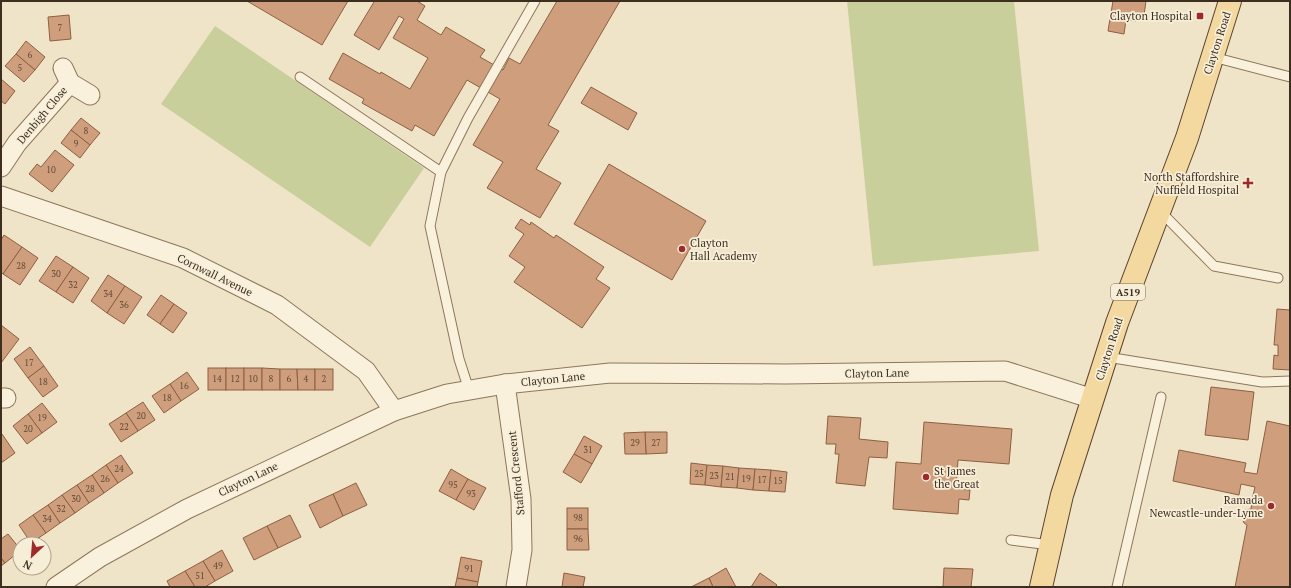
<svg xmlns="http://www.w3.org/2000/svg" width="1291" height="588" font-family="'PT Serif',serif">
	<rect width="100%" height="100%" fill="#f0e4c8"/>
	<g fill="#c9cf9b">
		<polygon points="847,1 1014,1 1039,251 873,266"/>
		<polygon points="215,26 424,168 370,247 161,104"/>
	</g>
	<g fill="#cf9f7d" stroke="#8d5f41">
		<polygon points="247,1 348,1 322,45"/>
		<polygon points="373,1 417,1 425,6 417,20 441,35 446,27 485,50 480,57 503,70 509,58 520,64 557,1 620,1 548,125 559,131 536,169 561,183 540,218 487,188 503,162 473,145 500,99 467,80 434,136 415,125 412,131 362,103 364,99 329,79 343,53 380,74 381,72 410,89 428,58 393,38 404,19 399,16 379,50 354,35 374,2"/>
		<polygon points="1113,1 1146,1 1144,15 1137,14 1136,21 1126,20 1124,34 1108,31"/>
		<polygon points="69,15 71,39 50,41 48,17"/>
		<polygon points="26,41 45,57 35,70 16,54"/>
		<polygon points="16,54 35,70 24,82 5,66"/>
		<polygon points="1,79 15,91 5,104 1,101"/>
		<polygon points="591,87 637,113 628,130 581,103"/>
		<polygon points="81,118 100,133 90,145 71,130"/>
		<polygon points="71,130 90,145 80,158 61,143"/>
		<polygon points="55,150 74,165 52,192 29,174 37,164 41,167"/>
		<polygon points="609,164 706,221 672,280 574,224"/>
		<polygon points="521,219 530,225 531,222 554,238 556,235 604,267 596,279 610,288 582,328 514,282 525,267 509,256 524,234 515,228"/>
		<polygon points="4,235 22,247 3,274 1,272 1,240"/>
		<polygon points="22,247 38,258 20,285 3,274"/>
		<polygon points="56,256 73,267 56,292 39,281"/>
		<polygon points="73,267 89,278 73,303 56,292"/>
		<polygon points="108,275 125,286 107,313 91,301"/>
		<polygon points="125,286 142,297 124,324 107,313"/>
		<polygon points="161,295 174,304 160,324 147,315"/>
		<polygon points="174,304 187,313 173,333 160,324"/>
		<polygon points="1277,309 1290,310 1290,370 1273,369 1274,355 1278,356 1278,345 1274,345"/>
		<polygon points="1,325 19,339 1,363"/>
		<polygon points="30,347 44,366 28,378 14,359"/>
		<polygon points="44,366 58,386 43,397 28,378"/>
		<rect x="208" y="368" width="18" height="22"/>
		<rect x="226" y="368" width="18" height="22"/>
		<rect x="244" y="368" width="18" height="22"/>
		<polygon points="262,368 280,369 280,390 262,390"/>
		<polygon points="280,369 297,369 298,390 280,390"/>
		<polygon points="297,369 315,369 315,390 298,390"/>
		<rect x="315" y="369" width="18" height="21"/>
		<polygon points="187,372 199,389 181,401 170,384"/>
		<polygon points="170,384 181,401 164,413 152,396"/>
		<polygon points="1211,387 1254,392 1248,440 1205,435"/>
		<polygon points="143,402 155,420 138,431 126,413"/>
		<polygon points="42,403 57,422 42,433 28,414"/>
		<polygon points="126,413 138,431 121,442 109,424"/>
		<polygon points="28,414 42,433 27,444 13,426"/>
		<polygon points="828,416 861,418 859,439 888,442 887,458 869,457 865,486 836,483 839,454 835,454 836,444 826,444"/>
		<polygon points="1267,421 1290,426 1290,587 1235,587 1247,525 1244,523 1241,515 1245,510 1251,509 1252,502 1260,504 1260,502 1252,500 1255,487 1241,484 1239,495 1173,481 1179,450 1246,463 1244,472 1257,474"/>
		<polygon points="924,422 1012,429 1009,464 958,460 956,489 970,490 969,500 959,499 958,514 893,509 896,462 921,464"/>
		<polygon points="645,432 667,432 667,453 646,454"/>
		<polygon points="645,432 646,454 625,454 624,433"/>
		<polygon points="2,434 15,453 1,463 1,435"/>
		<polygon points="584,436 602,446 592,464 574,454"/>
		<polygon points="574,454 592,464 581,483 563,472"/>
		<polygon points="121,455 133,473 118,483 106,465"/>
		<polygon points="691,463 707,465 705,485 690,484"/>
		<polygon points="106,465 118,483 104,493 92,475"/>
		<polygon points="707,465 723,466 721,487 705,485"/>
		<polygon points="723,466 739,468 737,488 721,487"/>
		<polygon points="739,468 755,469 753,490 737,488"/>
		<polygon points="451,469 468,479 456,500 439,491"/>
		<polygon points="755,469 771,470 769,491 753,490"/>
		<polygon points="771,470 787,472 785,492 769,491"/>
		<polygon points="92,475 104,493 89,503 77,485"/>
		<polygon points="468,479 486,488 474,510 456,500"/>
		<polygon points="356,483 367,505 343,516 333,494"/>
		<polygon points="77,485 89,503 75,513 62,495"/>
		<polygon points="333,494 343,516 320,528 309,505"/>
		<polygon points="62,495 75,513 60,523 48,505"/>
		<polygon points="48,505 60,523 46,533 33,515"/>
		<rect x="567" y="508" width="21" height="21"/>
		<polygon points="33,515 46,533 31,543 19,525"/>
		<polygon points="290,515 301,537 278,548 267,526"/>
		<polygon points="267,526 278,548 254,560 243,538"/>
		<polygon points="567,529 588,529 589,550 567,550"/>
		<polygon points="8,534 20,549 20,551 5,563 1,558 1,539"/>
		<polygon points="222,550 233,571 215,581 203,561"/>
		<polygon points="461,557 482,561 478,582 457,578"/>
		<polygon points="1,558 5,563 1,566"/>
		<polygon points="203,561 215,581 205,587 195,587 185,571"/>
		<polygon points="726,568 736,587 713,587 709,578"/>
		<polygon points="944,568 973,569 971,587 943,587"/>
		<polygon points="185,571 195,587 170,587 167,581"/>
		<polygon points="564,573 585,577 583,587 562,587"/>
		<polygon points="760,573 777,585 775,587 751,587"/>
		<polygon points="457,578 478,582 477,587 455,587"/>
		<polygon points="709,578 713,587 691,587"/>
	</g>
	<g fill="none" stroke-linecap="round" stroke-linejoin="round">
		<g stroke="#8d765c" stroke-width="11">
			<g id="lane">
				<polyline points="1213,57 1290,77"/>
				<polyline points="300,77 441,172"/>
				<polyline points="1160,211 1214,266 1278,278"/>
				<polyline points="1107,357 1262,382 1290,381"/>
				<polyline points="469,390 459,359 430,226 441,172 468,118 535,1"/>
				<polyline points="1011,540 1050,545"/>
				<polyline points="1117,587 1161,397"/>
			</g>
		</g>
		<g stroke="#8d765c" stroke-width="21">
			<g id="street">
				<polyline points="63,68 70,83 90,95"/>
				<polyline points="1,167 17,143 70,83"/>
				<polyline points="1,196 183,258 277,305 366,371 394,411"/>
				<polyline points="505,384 521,499 522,550 516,587"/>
				<polyline points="1,398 6,398"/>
				<polyline points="56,587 100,557 187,509 394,411 447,394 505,384 610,373 786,374 1005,371 1093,399"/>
			</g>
		</g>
		<g stroke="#5b4430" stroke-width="24">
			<polyline id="primary" points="1041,587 1062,495 1117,323 1187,138 1230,1"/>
		</g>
		<use href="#lane" stroke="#faf1dc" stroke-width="9"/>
		<use href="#street" stroke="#faf1dc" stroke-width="19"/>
		<use href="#primary" stroke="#f3d9a0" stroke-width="22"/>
	</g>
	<g fill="#9e2a2b" stroke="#f7eed8" stroke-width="1.5">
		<rect x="1196" y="12" width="8" height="8" rx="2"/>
		<path d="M1246 177h4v4h4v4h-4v4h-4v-4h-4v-4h4z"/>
		<circle cx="682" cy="249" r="4"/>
		<circle cx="926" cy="477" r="4"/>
		<circle cx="1271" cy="506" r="4"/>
	</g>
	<g text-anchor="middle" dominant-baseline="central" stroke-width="3.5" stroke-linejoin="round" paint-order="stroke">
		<g font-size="9" fill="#624a37">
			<text x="60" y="28">7</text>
			<text x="30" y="55">6</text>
			<text x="20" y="68">5</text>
			<text x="86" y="131">8</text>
			<text x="76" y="144">9</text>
			<text x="51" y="170">10</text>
			<text x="21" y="266">28</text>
			<text x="56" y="274">30</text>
			<text x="73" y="285">32</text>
			<text x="108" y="294">34</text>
			<text x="124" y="305">36</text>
			<text x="29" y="363">17</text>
			<text x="217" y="379">14</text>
			<text x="235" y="379">12</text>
			<text x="253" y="379">10</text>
			<text x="271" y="379">8</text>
			<text x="289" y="379">6</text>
			<text x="306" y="379">4</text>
			<text x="324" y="379">2</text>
			<text x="43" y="382">18</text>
			<text x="184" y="386">16</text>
			<text x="167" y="398">18</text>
			<text x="141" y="416">20</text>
			<text x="42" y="418">19</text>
			<text x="124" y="427">22</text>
			<text x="28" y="429">20</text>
			<text x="635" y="443">29</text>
			<text x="656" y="443">27</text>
			<text x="588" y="450">31</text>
			<text x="119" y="469">24</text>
			<text x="699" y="474">25</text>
			<text x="714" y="476">23</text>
			<text x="730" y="477">21</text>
			<text x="105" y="479">26</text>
			<text x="746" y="479">19</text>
			<text x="762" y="480">17</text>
			<text x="778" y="481">15</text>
			<text x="453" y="485">95</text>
			<text x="90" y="489">28</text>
			<text x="471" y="494">93</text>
			<text x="76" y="499">30</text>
			<text x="61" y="509">32</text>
			<text x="578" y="518">98</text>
			<text x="47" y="519">34</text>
			<text x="578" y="539">96</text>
			<text x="218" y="566">49</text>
			<text x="469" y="569">91</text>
			<text x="200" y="576">51</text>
		</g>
		<rect fill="#f7eed8" stroke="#756857" stroke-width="1" x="1111" y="284" width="34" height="16" rx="3"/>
		<g font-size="10" font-weight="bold" fill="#3d2e20">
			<text x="1128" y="292">A519</text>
		</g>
		<g font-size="11" fill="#3d2e20" stroke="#f7eed8" text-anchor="end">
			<text x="1192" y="16">Clayton Hospital</text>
			<text x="1239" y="177">North Staffordshire<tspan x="1239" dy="13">Nuffield Hospital</tspan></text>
			<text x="690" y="243" text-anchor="start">Clayton<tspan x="690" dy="13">Hall Academy</tspan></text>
			<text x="934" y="471" text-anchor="start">St James<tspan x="934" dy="13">the Great</tspan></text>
			<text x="1263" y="500">Ramada<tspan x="1263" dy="13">Newcastle-under-Lyme</tspan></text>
		</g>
		<g font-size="11" fill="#3d2e20" stroke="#f7eed8">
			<text transform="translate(1217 43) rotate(-72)">Clayton Road</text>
			<text transform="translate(42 115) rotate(-50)">Denbigh Close</text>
			<text transform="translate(215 275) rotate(26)">Cornwall Avenue</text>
			<text transform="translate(1109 349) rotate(-72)">Clayton Road</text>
			<text transform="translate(877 373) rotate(-1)">Clayton Lane</text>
			<text transform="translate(553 379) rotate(-6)">Clayton Lane</text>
			<text transform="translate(516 473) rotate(-96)">Stafford Crescent</text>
			<text transform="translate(248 479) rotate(-26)">Clayton Lane</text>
		</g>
	</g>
	<rect width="1291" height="588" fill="none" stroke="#3d2e20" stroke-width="4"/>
	<g transform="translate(32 556) rotate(206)"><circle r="19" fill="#f7eed8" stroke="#ada18e"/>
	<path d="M0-3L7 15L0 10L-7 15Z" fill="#9e2a2b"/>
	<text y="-6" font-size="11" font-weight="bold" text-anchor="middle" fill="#3d2e20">N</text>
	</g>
</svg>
